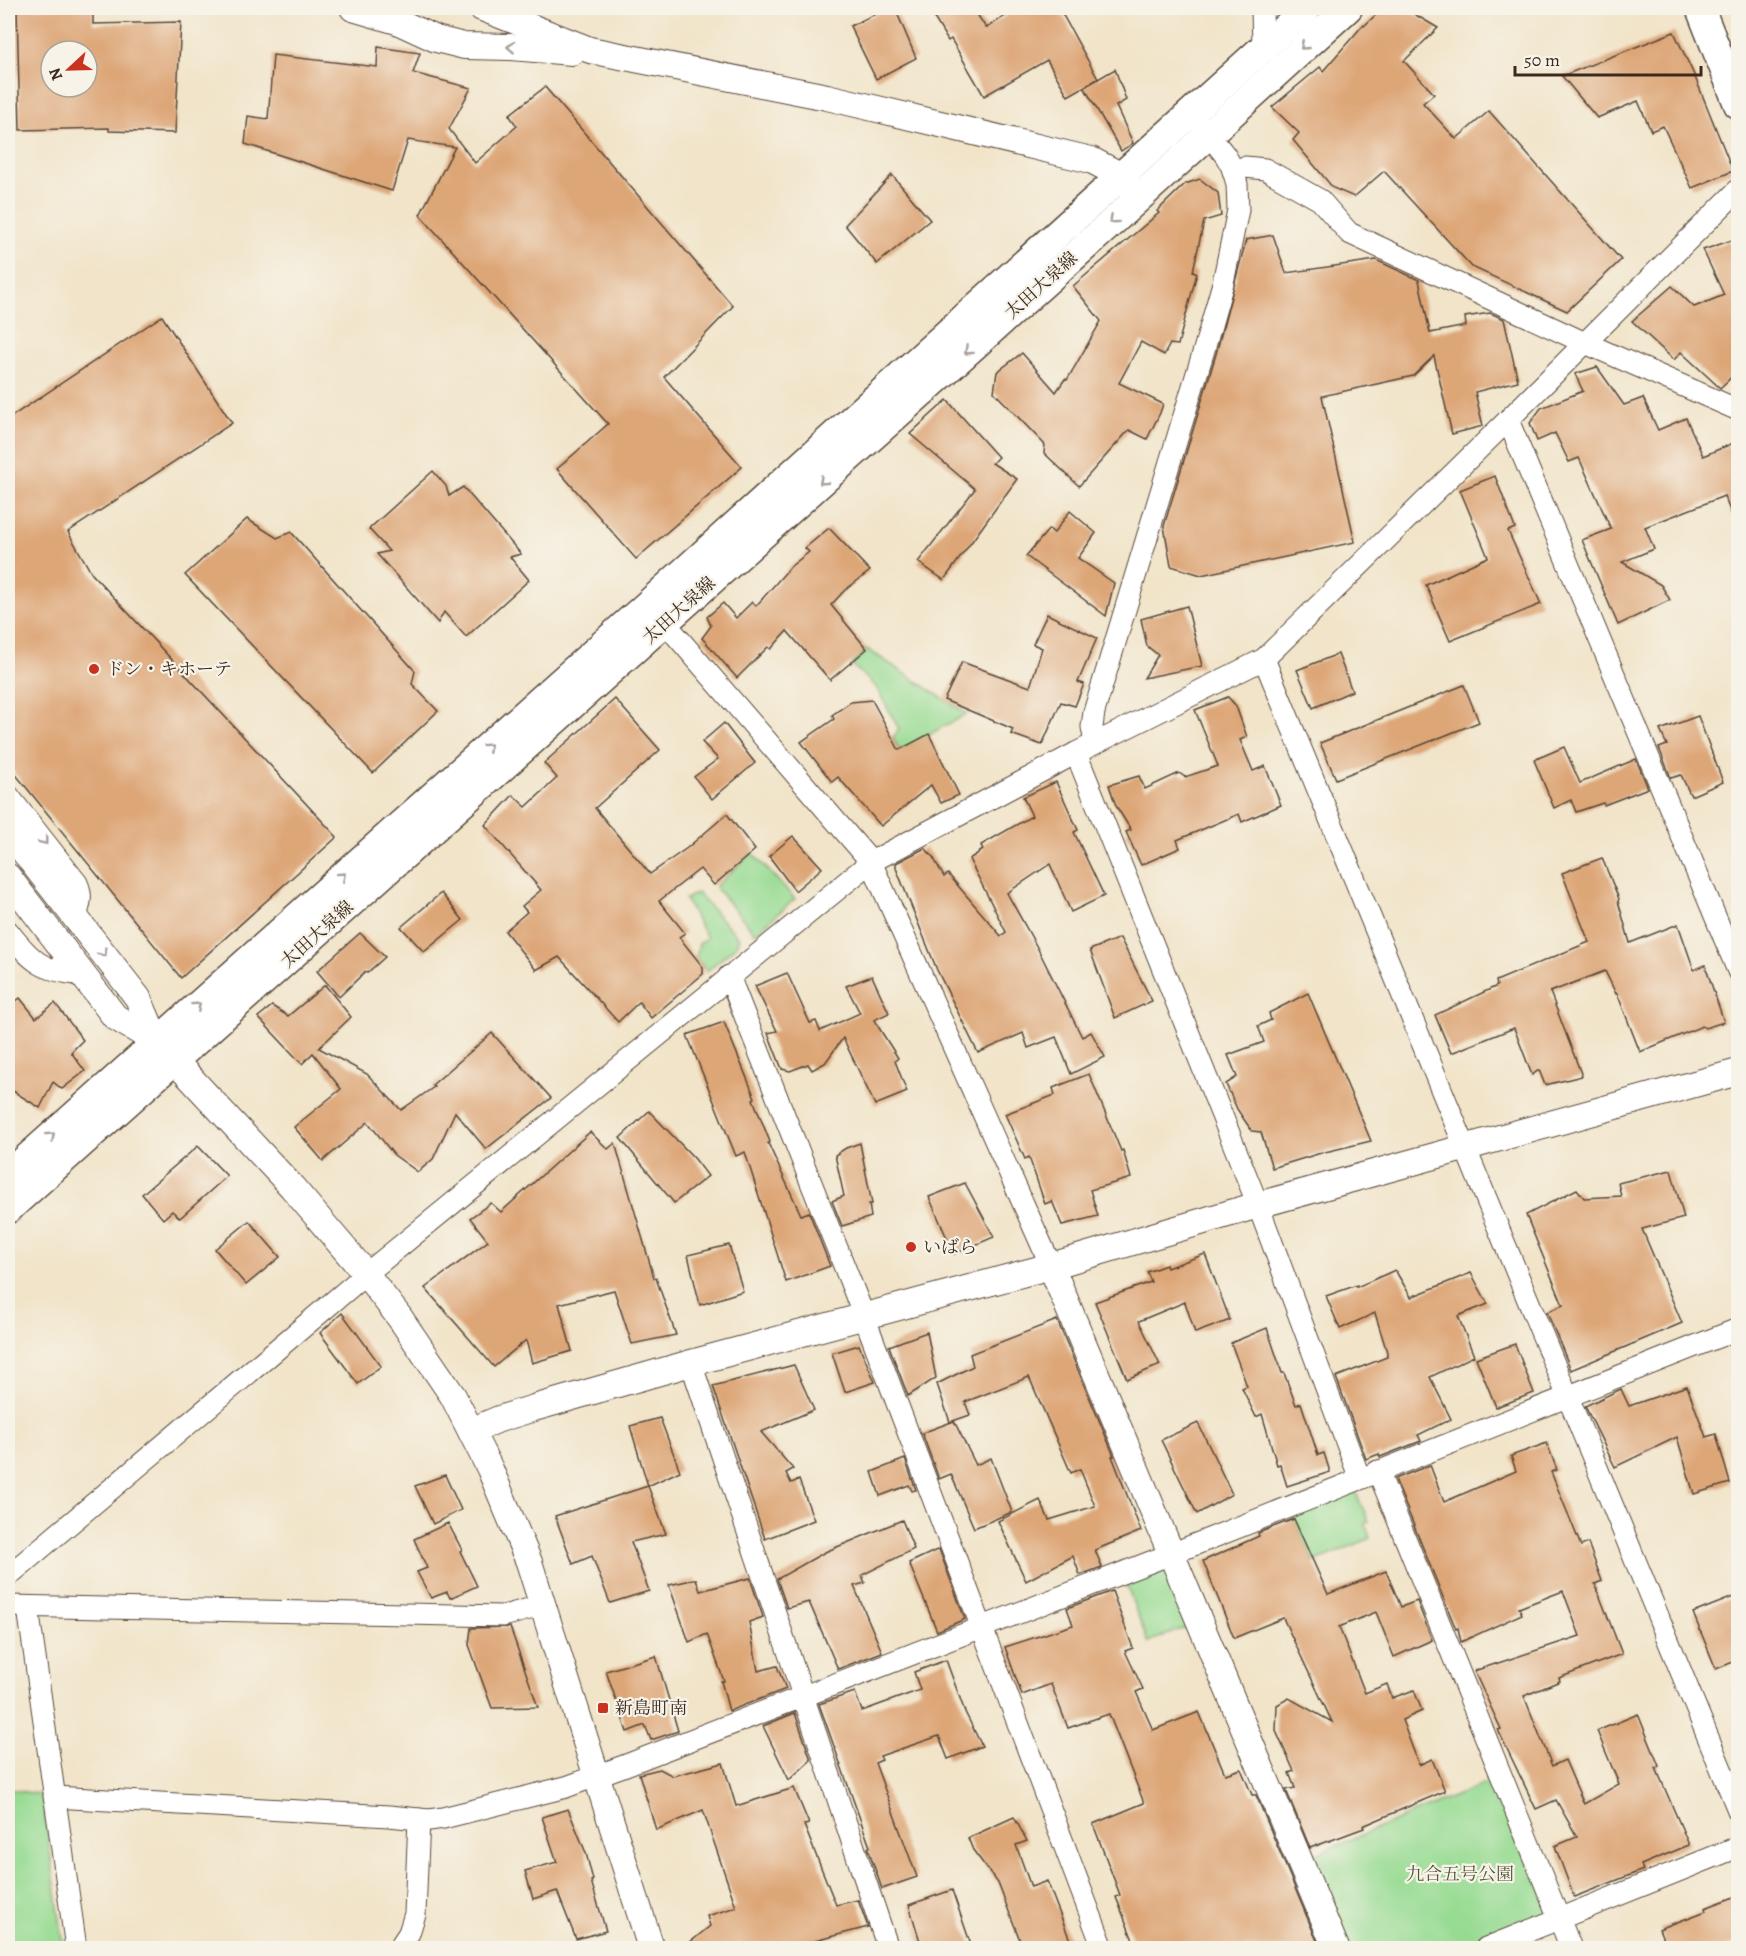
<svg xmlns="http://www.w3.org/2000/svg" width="1746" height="1956" font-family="Alegreya,'Noto Serif JP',serif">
	<rect width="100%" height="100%" fill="#f7f3e8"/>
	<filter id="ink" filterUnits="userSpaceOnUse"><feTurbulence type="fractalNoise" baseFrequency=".0167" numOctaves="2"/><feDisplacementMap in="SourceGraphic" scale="12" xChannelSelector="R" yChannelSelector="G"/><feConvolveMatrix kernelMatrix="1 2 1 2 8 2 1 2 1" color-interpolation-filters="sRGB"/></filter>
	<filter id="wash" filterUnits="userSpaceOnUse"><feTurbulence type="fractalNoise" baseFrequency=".008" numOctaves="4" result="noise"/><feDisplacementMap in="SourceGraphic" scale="24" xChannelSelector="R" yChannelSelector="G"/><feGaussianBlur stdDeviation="1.35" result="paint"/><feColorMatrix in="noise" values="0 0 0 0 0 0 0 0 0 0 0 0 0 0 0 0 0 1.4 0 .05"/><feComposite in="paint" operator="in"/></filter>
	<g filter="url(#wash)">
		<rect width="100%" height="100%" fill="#f1e4c9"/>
		<g fill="#97db93" stroke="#698258" stroke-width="1.5">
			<polygon points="867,649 967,714 900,750 893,738 899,729 876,687 852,665"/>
			<polygon points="752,853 795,899 755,933 715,887"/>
			<polygon points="697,893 739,938 736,946 707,971 696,958 699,944 707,938 685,899"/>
			<polygon points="1354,1489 1369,1522 1365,1523 1370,1538 1314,1562 1291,1513"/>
			<polygon points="1161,1566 1173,1571 1195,1624 1148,1642 1124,1579"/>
			<polygon points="1501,1777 1558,1919 1486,1948 1336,1948 1300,1861"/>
			<polygon points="8,1789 42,1795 64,1948 8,1948"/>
		</g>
		<g id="blocks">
			<g fill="#dda677" fill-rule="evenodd">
				<path d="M17,8H93V24L181,22L175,133L109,131V128L20,130ZM51,51H87V87H51Z"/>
				<polygon points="888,8 895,8 916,58 876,79 850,26"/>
				<polygon points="928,8 973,8 986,28 1018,8 1059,8 1098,79 1068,96 1047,60 984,96 951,39 948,41"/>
				<polygon points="1383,8 1404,8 1438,28 1404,61 1434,94 1423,103 1456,139 1489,111 1621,260 1567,311 1472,267 1384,171 1354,197 1333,188 1293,140 1299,133 1272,107 1320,67 1323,71 1363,25 1364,26"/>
				<polygon points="1674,32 1695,77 1733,171 1692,188 1663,126 1651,131 1638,101 1597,118 1562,76"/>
				<polygon points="378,47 420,53 413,73 471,88 449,129 475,163 517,126 509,115 545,87 733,306 664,377 742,467 636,559 557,469 608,424 420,215 455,147 408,140 392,191 245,144 248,116 268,119 273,55 377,67"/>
				<polygon points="1115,69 1126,100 1116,106 1133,143 1121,151 1084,87"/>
				<polygon points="892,175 930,220 877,264 845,225"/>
				<polygon points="1200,179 1218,193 1221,216 1204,221 1193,271 1197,273 1178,345 1170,344 1164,355 1141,342 1119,383 1163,404 1160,413 1147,439 1129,430 1079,486 1044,453 1045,445 994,392 997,372 1022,353 1056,392 1065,379 1067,380 1101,321 1073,286 1159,213 1157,211 1185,184"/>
				<polygon points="1273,235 1286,273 1376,260 1419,280 1430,333 1466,326 1465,317 1490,313 1504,319 1518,381 1475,392 1483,426 1452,434 1434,356 1413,376 1322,396 1355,542 1201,575 1171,566 1164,526 1216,354 1246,240"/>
				<polygon points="1738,238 1738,371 1720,388 1681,352 1674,360 1632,321 1672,286 1694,307 1724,295 1703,250"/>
				<polygon points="162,316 232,423 68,532 92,574 337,837 181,978 8,765 8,419"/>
				<polygon points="1597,367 1624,405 1643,398 1658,430 1686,418 1703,456 1738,441 1738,530 1724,496 1645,527 1654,549 1622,562 1661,585 1670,600 1618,625 1582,540 1611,529 1579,458 1569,462 1555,433 1537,441 1530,423 1541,408 1583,391 1575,374"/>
				<polygon points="947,400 998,457 992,463 1017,479 944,580 918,562 975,489 910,434"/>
				<polygon points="433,471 446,486 449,496 463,487 521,554 510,557 529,580 466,637 444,612 438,623 377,554 389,551 369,529"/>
				<polygon points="1495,476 1515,528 1508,531 1541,604 1450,641 1426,585 1488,557 1460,490"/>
				<polygon points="1070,511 1096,533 1078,558 1114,583 1106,616 1026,556 1049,529 1054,533"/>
				<polygon points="247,519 277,538 291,532 415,671 412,684 438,711 373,773 185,575"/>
				<polygon points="829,528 870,571 844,591 831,605 867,649 830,680 787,631 771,649 768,647 737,678 702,638 711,626 707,617 723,603 736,618 752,602 756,606 791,566 809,552 805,548"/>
				<polygon points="1187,606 1202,666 1144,678 1158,655 1147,646 1141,619"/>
				<polygon points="1047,614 1097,638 1078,682 1084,684 1075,706 1061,702 1042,745 1011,734 1013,729 944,700 962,662 1030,687 1042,648 1033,644"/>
				<polygon points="1338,654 1352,691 1313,708 1297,670"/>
				<polygon points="1464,685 1479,722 1336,779 1320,743"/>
				<polygon points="1228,697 1236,706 1247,737 1240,740 1253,771 1265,766 1281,805 1242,822 1239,814 1177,840 1180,848 1141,865 1126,832 1131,830 1116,806 1109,785 1139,776 1145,789 1179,773 1185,777 1218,766 1195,710"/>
				<polygon points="615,699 660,750 595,808 650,874 687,848 727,814 755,850 714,885 700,869 659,901 685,933 679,937 703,967 703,974 651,1018 639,1002 618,1022 559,957 536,970 505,931 527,912 522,906 541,890 485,825 513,795 526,807 557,778 544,763"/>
				<polygon points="872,700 899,750 929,734 959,795 941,803 931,785 881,826 838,777 832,782 801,742 834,719 832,715 851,702"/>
				<polygon points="1698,716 1723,782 1691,796 1681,775 1671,778 1659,748 1667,745 1660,730"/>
				<polygon points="724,723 755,763 712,799 694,777 718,759 702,742"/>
				<polygon points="1564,747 1580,783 1636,759 1648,788 1604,805 1603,803 1576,812 1571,800 1554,808 1534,760"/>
				<polygon points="1056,782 1078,830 1074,832 1104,896 1071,912 1050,864 1007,893 1038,949 1082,1037 1091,1032 1105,1057 1071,1074 1056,1037 1028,1048 1023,1033 978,1053 937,970 896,868 896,863 925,848 933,857 944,877 948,874 1001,936 1006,932 969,859 983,850 981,845 1032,816 1023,797"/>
				<polygon points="793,836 822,868 795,891 769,856"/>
				<polygon points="1602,858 1619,899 1618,901 1630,943 1678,924 1694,970 1705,965 1724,1022 1705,1028 1702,1026 1640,1052 1617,993 1616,994 1605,971 1550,992 1582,1076 1545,1085 1539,1070 1532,1075 1514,1028 1451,1053 1435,1015 1497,986 1496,981 1589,942 1562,873"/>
				<polygon points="441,893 463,920 424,952 401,927"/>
				<polygon points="360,933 385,957 367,973 365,972 339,997 317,971"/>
				<polygon points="1120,938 1152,1001 1115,1018 1090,950"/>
				<polygon points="787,973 810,1023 816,1021 820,1031 860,1013 846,986 872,976 889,1013 874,1020 898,1058 895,1061 907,1092 875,1105 843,1038 825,1063 812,1070 808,1064 790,1071 782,1069 768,1033 777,1031 755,986"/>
				<polygon points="325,985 351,1017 319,1048 367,1074 401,1110 434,1087 432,1085 492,1033 551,1098 486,1149 455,1112 433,1159 418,1172 394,1155 368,1122 323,1161 294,1127 341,1089 313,1053 302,1064 258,1017 272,1006 288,1016"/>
				<polygon points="1308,993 1371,1141 1321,1153 1272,1168 1261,1132 1252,1131 1245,1121 1237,1109 1226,1084 1237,1077 1228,1055 1264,1042 1258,1026 1271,1020 1269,1013"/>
				<polygon points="20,998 36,1018 55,1003 83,1040 71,1052 85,1071 62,1089 53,1082 40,1108 8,1088 8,1007"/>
				<polygon points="724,1022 755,1098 753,1099 770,1142 768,1143 801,1215 809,1212 830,1266 786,1282 745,1152 736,1156 687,1035"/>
				<polygon points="1089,1074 1121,1151 1123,1150 1131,1178 1090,1190 1098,1216 1062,1225 1052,1201 1045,1204 1029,1157 1025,1159 1005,1114 1055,1095 1053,1088"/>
				<polygon points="649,1111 695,1159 708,1176 674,1203 620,1138"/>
				<polygon points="590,1132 608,1149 615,1143 654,1278 656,1278 676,1335 632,1344 614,1290 559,1304 572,1351 532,1363 526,1340 494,1367 425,1288 488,1241 470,1218 491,1203 501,1212"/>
				<polygon points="860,1143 872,1204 869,1204 871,1217 842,1226 832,1201 844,1196 835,1155 846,1148"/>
				<polygon points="198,1146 227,1176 180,1218 172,1211 163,1219 142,1194"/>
				<polygon points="1671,1170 1684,1218 1642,1229 1682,1323 1571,1370 1547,1312 1563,1305 1526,1215 1577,1189 1584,1198 1621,1196 1618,1183"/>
				<polygon points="965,1183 994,1237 954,1254 929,1197"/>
				<polygon points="249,1221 280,1257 246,1285 215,1249"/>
				<polygon points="729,1245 743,1291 700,1305 688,1255"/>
				<polygon points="1205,1254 1230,1320 1195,1333 1185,1302 1139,1321 1160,1365 1127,1379 1095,1302 1151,1282 1147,1272 1166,1265 1167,1268"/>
				<polygon points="1395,1270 1411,1297 1471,1273 1488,1304 1458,1316 1474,1356 1430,1377 1451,1419 1418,1435 1421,1441 1380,1457 1379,1454 1366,1459 1336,1377 1387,1357 1387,1352 1375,1313 1340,1329 1326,1296 1357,1285 1357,1287"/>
				<polygon points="342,1313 381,1366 358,1384 320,1333"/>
				<polygon points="1057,1320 1114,1456 1112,1456 1141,1531 1095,1550 1102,1567 1080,1575 1073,1556 1026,1581 998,1521 1040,1500 1049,1520 1095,1506 1080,1469 1071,1473 1029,1377 965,1402 970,1415 950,1422 937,1384 973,1366 970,1354"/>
				<polygon points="1267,1328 1282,1373 1284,1373 1296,1405 1301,1403 1318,1455 1324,1453 1330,1472 1287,1486 1280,1464 1277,1465 1262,1414 1256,1417 1242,1388 1247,1386 1231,1343"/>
				<polygon points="927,1332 936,1378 908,1396 889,1346"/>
				<polygon points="1515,1344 1534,1393 1496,1407 1476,1358"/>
				<polygon points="859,1345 875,1382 845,1392 832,1353"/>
				<polygon points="794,1365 814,1410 761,1432 793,1469 786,1473 791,1483 799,1480 814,1520 765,1539 713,1386"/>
				<polygon points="1687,1386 1706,1437 1716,1434 1730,1483 1694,1494 1677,1437 1615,1467 1585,1406 1621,1389 1629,1406"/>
				<polygon points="660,1418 680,1471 648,1486 630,1426"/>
				<polygon points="954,1421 976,1465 991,1458 1012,1512 974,1528 951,1474 939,1479 922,1433"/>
				<polygon points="1198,1423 1232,1494 1197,1514 1161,1440"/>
				<polygon points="1547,1443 1557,1470 1551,1472 1581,1546 1588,1543 1602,1581 1595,1584 1622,1654 1559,1678 1560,1681 1524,1696 1552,1766 1565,1760 1584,1804 1619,1784 1597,1731 1638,1714 1659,1766 1656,1768 1689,1845 1641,1865 1643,1870 1574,1897 1555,1846 1577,1837 1556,1800 1536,1809 1498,1730 1501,1729 1474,1671 1580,1636 1563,1591 1519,1608 1522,1614 1461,1642 1458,1628 1456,1629 1395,1479 1430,1465 1444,1502 1516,1471 1511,1456"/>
				<polygon points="905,1459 916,1490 912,1491 909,1485 880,1496 872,1472"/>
				<polygon points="445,1475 461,1510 433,1524 415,1486"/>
				<polygon points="648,1486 666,1534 631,1542 649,1591 610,1603 592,1556 573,1564 555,1516"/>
				<polygon points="1294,1519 1328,1594 1386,1571 1401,1607 1417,1601 1432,1640 1394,1657 1376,1612 1339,1627 1365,1693 1387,1684 1392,1698 1414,1690 1422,1711 1402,1720 1419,1765 1432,1759 1445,1791 1363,1826 1364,1828 1310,1848 1286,1790 1295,1788 1289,1773 1294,1771 1276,1731 1277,1705 1289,1698 1332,1722 1283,1618 1234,1638 1203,1561 1259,1536 1258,1533"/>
				<polygon points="902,1520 914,1549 862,1575 865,1583 854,1586 882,1652 838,1669 809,1602 787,1608 777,1579 825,1552"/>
				<polygon points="448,1523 462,1550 460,1551 477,1586 450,1598 447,1592 431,1598 417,1572 427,1568 414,1539"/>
				<polygon points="939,1549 965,1619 937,1631 909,1563"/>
				<polygon points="750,1578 763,1617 749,1622 758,1671 777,1666 786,1689 729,1711 721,1681 724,1681 707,1634 689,1642 669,1585 696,1579 700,1591"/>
				<polygon points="1112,1591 1133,1648 1125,1651 1143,1689 1136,1692 1153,1730 1199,1712 1225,1774 1241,1769 1252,1795 1256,1795 1320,1948 1136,1948 1116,1897 1120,1895 1093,1824 1144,1803 1109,1714 1068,1728 1051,1684 1022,1695 1005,1647 1073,1625 1067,1608"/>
				<polygon points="1738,1595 1738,1660 1716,1669 1693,1613"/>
				<polygon points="510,1627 538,1707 492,1708 469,1645 471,1628"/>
				<polygon points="656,1656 678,1731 651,1740 645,1725 627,1732 606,1671"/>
				<polygon points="946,1660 965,1712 982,1746 948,1759 939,1736 880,1756 882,1760 875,1763 917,1877 882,1889 868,1848 870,1847 819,1704 855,1692 862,1711 920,1690 914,1672"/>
				<polygon points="795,1713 811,1760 789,1780 763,1726"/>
				<polygon points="723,1763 736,1806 794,1788 809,1824 804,1825 836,1905 858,1900 868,1927 788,1948 683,1948 710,1926 707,1916 736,1907 703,1810 656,1830 639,1774 660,1769 673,1776"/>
				<polygon points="568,1809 586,1853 593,1880 591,1881 606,1931 576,1939 557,1891 533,1899 525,1871 557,1862 542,1817"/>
				<polygon points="1014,1817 1027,1841 1016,1845 1031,1887 1047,1881 1073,1948 1023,1948 998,1883 973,1850 968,1838"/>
				<polygon points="952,1890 972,1948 922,1948 909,1905"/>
				<polygon points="1734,1897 1738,1907 1738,1943 1725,1948 1667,1948 1659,1929 1706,1911 1705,1908"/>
			</g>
		</g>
	</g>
	<g filter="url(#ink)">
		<use href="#blocks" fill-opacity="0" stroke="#564638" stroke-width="1.5"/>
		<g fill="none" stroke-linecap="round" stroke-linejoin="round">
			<g stroke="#564638" stroke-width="23">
				<g id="minor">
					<polyline points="1262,8 1263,47"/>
					<polyline points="1233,171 1245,167 1265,169 1320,200 1349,233 1585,343 1738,410"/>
					<polyline points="1508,420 1738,971"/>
					<polyline points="655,611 871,862 1051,1266"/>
					<polyline points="1264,659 1738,1810"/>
					<polyline points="1095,743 1092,727 1094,712 1204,350 1223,283 1238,210 1237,184 1232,167 1225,155 1201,125"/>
					<polyline points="1076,753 1258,1205 1360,1479"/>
					<path d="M8,795L77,883C83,896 80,904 76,917"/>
					<path d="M8,931C33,963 42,971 84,975"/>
					<polyline points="729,976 864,1316 1103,1948"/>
					<polyline points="691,1363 888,1948"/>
					<polyline points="1378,1471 1571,1948"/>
					<polyline points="8,1576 366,1274 871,862 1076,753 1264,659 1508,420 1738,190"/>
					<polyline points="8,1606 503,1616 544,1605"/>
					<polyline points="28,1608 76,1948"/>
					<polyline points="54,1797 389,1816 429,1820 443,1818 566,1787 626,1765 1171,1554 1738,1329"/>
					<polyline points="399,1948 409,1933 415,1914 419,1819"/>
					<polyline points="1486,1948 1738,1847"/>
				</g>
			</g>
			<g stroke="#564638" stroke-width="28">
				<g id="tertiary">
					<polyline points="353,8 397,21 436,39 464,46 511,47 572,52"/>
					<polyline points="482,8 590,50 827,97 1091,160 1120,175 1134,192"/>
					<polyline points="8,831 138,998 157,1042"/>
					<polyline points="8,877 115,1017 157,1042 292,1187 366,1274 400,1318 453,1396 490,1469 529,1562 651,1948"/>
					<polyline points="1051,1266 1336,1948"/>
					<polyline points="471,1431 499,1419 534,1408 691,1363 1051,1266 1258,1205 1738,1072"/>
				</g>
			</g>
			<g stroke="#564638" stroke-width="31">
				<g id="secondary">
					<polyline points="1700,8 1738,104"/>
					<polyline points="8,1175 648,604 1307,8"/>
					<polyline points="8,1209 1099,234 1348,8"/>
				</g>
			</g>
			<use href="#minor" stroke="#fff" stroke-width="21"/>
			<use href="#tertiary" stroke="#fff" stroke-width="26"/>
			<use href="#secondary" stroke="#fff" stroke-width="28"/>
		</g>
		<defs><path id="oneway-chevron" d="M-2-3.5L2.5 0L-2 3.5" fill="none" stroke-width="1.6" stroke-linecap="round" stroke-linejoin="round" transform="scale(1.5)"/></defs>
		<g stroke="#a79f9a">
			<use href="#oneway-chevron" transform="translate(1304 46) rotate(139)"/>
			<use href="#oneway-chevron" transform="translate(511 47) rotate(-177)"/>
			<use href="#oneway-chevron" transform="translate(1113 220) rotate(138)"/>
			<use href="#oneway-chevron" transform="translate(968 351) rotate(138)"/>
			<use href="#oneway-chevron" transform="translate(823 481) rotate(138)"/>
			<use href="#oneway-chevron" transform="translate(488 747) rotate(-42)"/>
			<use href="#oneway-chevron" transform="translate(44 841) rotate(52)"/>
			<use href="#oneway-chevron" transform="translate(342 876) rotate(-42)"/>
			<use href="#oneway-chevron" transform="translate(103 953) rotate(53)"/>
			<use href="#oneway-chevron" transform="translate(197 1006) rotate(-42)"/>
			<use href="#oneway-chevron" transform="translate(51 1136) rotate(-42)"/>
		</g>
	</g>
	<g fill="#c8321e" stroke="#f7f3e8" stroke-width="2">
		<circle cx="94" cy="669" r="6"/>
		<circle cx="911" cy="1247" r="6"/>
		<rect x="597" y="1702" width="12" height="12" rx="3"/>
	</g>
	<g text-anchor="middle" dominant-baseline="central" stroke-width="4.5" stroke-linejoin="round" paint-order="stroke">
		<g font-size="18" fill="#3b2a1e" stroke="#f7f3e8">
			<text transform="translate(1041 285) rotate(-42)">太田大泉線</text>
			<text transform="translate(679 610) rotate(-42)">太田大泉線</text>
			<text transform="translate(317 934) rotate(-42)">太田大泉線</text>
		</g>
		<g font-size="18" fill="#3b2a1e" stroke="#f7f3e8" text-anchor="start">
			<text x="106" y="669">ドン・キホーテ</text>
			<text x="923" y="1247">いばら</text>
			<text x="615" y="1708">新島町南</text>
		</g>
		<g font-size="18" fill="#52563b" stroke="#f7f3e8">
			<text x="1460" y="1874">九合五号公園</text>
		</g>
	</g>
	<rect width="1746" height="1956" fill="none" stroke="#f7f3e8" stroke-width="30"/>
	<g transform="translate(69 69) rotate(248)"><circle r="28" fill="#f7f3e8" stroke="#aca397" stroke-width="1.5"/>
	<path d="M0-4.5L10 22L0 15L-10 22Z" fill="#c8321e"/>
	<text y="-9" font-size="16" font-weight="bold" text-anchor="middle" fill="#3b2a1e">N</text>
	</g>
	<path d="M1515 66v9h186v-9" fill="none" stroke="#3b2a1e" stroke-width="3"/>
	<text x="1524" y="66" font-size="18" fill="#3b2a1e" stroke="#f7f3e8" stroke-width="4.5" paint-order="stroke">50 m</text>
</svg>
